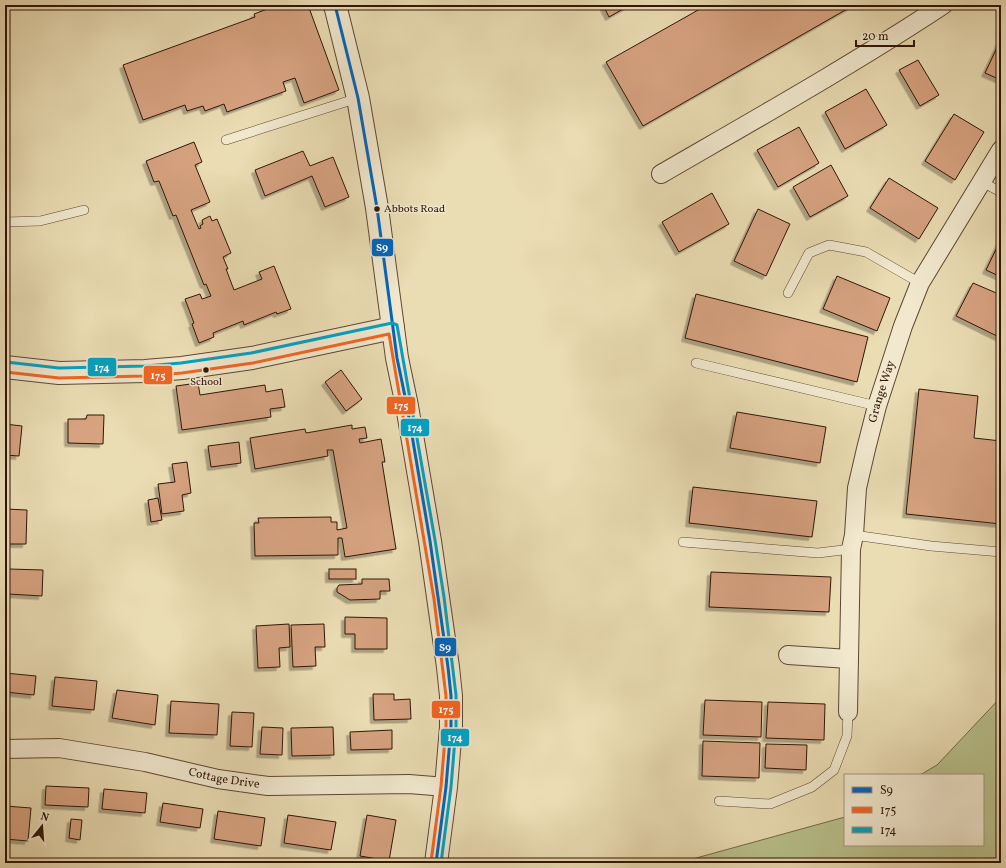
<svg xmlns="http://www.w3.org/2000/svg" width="1006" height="868" font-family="Vollkorn,serif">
	<defs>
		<filter id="shadow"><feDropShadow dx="-3.5" dy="3.5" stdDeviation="0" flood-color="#0004"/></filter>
	</defs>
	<rect width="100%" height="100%" fill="#eadcb3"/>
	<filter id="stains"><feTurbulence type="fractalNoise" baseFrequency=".005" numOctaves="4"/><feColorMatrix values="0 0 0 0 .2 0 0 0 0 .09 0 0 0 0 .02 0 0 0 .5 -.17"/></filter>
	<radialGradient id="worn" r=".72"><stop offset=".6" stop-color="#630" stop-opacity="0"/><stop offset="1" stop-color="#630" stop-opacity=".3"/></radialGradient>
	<polygon fill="#b8c08b" stroke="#746a48" points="1001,697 1001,863 678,863 845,817 845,845 983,845 983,775 920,775 937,765"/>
	<g fill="#d6a280" stroke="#301506" filter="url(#shadow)">
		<polygon points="278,5 308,5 339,90 304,103 295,78 283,82 286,91 227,112 224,104 205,111 203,106 187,111 185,105 143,120 123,65 255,17 254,14"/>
		<polygon points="603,5 630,5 609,17"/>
		<polygon points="707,5 854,5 643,126 606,62"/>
		<polygon points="1001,39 1001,80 985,73"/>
		<polygon points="918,60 939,95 920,106 899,70"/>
		<polygon points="866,89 887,125 845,149 825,112"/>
		<polygon points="954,114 984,132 955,180 925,161"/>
		<polygon points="799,127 819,163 778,187 757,150"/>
		<polygon points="194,142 202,162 195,165 210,202 191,210 199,229 201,228 200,226 203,224 202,220 210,216 212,221 217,219 231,253 223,257 228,269 226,269 234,290 262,279 259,272 274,266 291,309 277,314 276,312 244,325 243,321 213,333 214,337 199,343 192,324 194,323 185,299 200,294 202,299 211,296 206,284 204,285 176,215 173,216 159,181 154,182 146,161"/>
		<polygon points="303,151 310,166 333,157 349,197 325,207 312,176 265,196 255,170"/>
		<polygon points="831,165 848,196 810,217 793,187"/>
		<polygon points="889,178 938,208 919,239 870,208"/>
		<polygon points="712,193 729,224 679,252 662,222"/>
		<polygon points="758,209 790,224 766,276 734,261"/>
		<polygon points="1001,239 1001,277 986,270"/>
		<polygon points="837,276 890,298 877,331 823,309"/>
		<polygon points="973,283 1001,295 1001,338 956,316"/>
		<polygon points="696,294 868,337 857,382 685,338"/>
		<polygon points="341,370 362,399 346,411 325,382"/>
		<polygon points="198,383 200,395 265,385 266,392 282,389 285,407 270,409 271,417 182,430 176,386"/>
		<polygon points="919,389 978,396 974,438 1001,441 1001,524 906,514"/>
		<polygon points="737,412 826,427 820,463 730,448"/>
		<polygon points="87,415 104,415 103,444 68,443 68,419 86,419"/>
		<polygon points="5,424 22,426 19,456 5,455"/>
		<polygon points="352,425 352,429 365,427 367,438 359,439 360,443 381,439 385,462 382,462 396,549 345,557 342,538 338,538 338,555 255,556 254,523 259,523 258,518 331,517 331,522 337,522 337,530 347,528 333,450 327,450 328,456 255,469 250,438 305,429 306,433"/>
		<polygon points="239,442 241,463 211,467 208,446"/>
		<polygon points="187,462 191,493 182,495 184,511 162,514 158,484 175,482 172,464"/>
		<polygon points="693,487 817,501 812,537 689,523"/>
		<polygon points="158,498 162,520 151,522 148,500"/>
		<polygon points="5,509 27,510 26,544 5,544"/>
		<polygon points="9,569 43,570 42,596 8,594"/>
		<rect x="329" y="569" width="27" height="10"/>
		<polygon points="711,572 831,577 829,612 709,607"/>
		<polygon points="362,579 389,579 390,591 380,591 380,599 350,600 337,592 337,588 339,585 362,584"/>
		<polygon points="345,617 387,618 387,649 355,649 355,634 345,634"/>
		<polygon points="289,624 290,647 279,648 280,667 258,668 256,626"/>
		<polygon points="324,624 325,647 315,647 316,666 293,667 291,625"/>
		<polygon points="5,673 36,676 34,695 5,692"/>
		<polygon points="55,677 97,681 94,710 52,706"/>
		<polygon points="117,690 158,695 155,725 112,718"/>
		<polygon points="373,694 394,694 394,700 410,699 411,719 374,720"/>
		<polygon points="705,700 762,702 761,737 703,735"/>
		<polygon points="171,701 219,704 217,735 169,733"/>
		<polygon points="768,702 825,704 824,740 766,738"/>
		<polygon points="232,712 254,713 252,747 230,746"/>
		<polygon points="262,727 283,728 282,755 260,754"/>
		<polygon points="333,727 334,755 292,756 291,728"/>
		<polygon points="392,730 392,749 351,750 350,732"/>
		<polygon points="703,741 760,743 759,778 702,776"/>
		<polygon points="766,744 807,745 806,770 765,768"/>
		<polygon points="46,786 89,788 88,807 45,805"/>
		<polygon points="104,789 147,793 145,813 102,809"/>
		<polygon points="163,803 203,809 200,828 160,822"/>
		<polygon points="5,806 31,808 28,841 5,839"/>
		<polygon points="218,811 265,818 261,846 214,839"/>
		<polygon points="288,815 336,822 331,850 284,843"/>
		<polygon points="367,815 396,820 389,861 360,856"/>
		<polygon points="71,819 82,820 80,840 69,838"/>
	</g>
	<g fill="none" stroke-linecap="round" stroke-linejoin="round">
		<g stroke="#5e4731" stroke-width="10">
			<g id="service">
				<polyline points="226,140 358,98"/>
				<polyline points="982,182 1001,192"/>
				<polyline points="5,222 40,221 84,210"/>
				<polyline points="788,293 809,253 829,245 866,252 920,283"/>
				<polyline points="696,363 877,406"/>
				<polyline points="854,535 931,546 1001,552"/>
				<polyline points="683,542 818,553 851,549"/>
				<polyline points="719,801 770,804 812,787 834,770 847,736 848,712"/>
			</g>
		</g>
		<g stroke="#5e4731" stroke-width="20">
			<g id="minor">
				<path d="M661,174C756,119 852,65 943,5"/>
				<polyline points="788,655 849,659"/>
				<path id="s1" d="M848,712L851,549L854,535L857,488L866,449L877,406L903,326L920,283L1001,150"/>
				<path id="s2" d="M5,749L59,748L145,762L218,779L268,786L409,784L446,787"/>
			</g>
		</g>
		<g stroke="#5e4731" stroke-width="24">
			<g id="tertiary">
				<polyline points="335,5 358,98 377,208 397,358 407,406 430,541 448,667 451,696 451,727 446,787 436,863"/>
				<polyline points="5,367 59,373 145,371 182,368 252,358 393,328"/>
			</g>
		</g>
		<use href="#service" stroke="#f1e8ce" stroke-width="9"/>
		<use href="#minor" stroke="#f1e8ce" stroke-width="18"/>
		<use href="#tertiary" stroke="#f1e8ce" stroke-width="22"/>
		<g stroke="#f1e8ce" stroke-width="6">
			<polyline id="bus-1" points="335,5 358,98 377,208 397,358 407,406 430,541 448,667 451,696 451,727 446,787 436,863"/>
		</g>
		<g stroke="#f1e8ce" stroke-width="6">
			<polyline id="bus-2" points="5,372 59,378 145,376 182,373 253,363 389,334 434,599 446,696 446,727 441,786 431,862"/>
		</g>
		<g stroke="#f1e8ce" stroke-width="6">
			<polyline id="bus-3" points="6,362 59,368 145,366 181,363 251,353 392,323 397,325 435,540 444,597 456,695 456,727 451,787 441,863"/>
		</g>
		<use href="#bus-1" stroke="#0065bd" stroke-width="3"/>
		<use href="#bus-2" stroke="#f26522" stroke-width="3"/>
		<use href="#bus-3" stroke="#02a2c4" stroke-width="3"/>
	</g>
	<g fill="#301506" stroke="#f1e8ce" stroke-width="1.5">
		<circle cx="377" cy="209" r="3.5"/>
		<circle cx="206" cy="370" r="3.5"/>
	</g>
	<g text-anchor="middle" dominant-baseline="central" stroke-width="3" stroke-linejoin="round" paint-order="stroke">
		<g font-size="11" fill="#301506" stroke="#f1e8ce" text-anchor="start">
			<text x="384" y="209">Abbots Road</text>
			<text x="206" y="382" text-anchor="middle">School</text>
		</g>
		<g font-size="12" fill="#301506" stroke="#f1e8ce">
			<text stroke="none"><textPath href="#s1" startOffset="324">Grange Way</textPath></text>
			<text stroke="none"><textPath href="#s2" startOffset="222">Cottage Drive</textPath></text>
		</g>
	</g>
	<g stroke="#f1e8ce" stroke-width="1.5">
		<rect x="371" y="238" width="23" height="19" rx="4" fill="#0065bd"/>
		<rect x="87" y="357" width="30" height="20" rx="4" fill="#02a2c4"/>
		<rect x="143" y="365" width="30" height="20" rx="4" fill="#f26522"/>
		<rect x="386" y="396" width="30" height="19" rx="4" fill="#f26522"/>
		<rect x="400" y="418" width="30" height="19" rx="4" fill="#02a2c4"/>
		<rect x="434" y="637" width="23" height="20" rx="4" fill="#0065bd"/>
		<rect x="431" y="700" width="30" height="19" rx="4" fill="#f26522"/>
		<rect x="440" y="728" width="30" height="19" rx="4" fill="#02a2c4"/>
	</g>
	<g font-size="11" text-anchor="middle" font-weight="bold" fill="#fff">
		<text x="382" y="251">S9</text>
		<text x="102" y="371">174</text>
		<text x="158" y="379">175</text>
		<text x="401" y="409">175</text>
		<text x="415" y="431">174</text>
		<text x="445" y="651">S9</text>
		<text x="446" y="713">175</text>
		<text x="455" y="741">174</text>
	</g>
	<rect width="1006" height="868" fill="none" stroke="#eadcb3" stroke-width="20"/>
	<rect x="6" y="6" width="994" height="856" fill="none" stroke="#301506" stroke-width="2"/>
	<rect x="10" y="10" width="986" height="848" fill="none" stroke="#301506"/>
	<rect x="844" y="774" width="140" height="72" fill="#f1e8ce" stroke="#a4947e"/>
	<rect x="852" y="787" width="20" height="6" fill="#0065bd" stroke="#a4947e"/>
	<text x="880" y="794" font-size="12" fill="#301506">S9</text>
	<rect x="852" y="807" width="20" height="6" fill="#f26522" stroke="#a4947e"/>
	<text x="880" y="814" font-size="12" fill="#301506">175</text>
	<rect x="852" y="827" width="20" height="6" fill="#02a2c4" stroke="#a4947e"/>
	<text x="880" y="834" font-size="12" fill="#301506">174</text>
	<g transform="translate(42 826) rotate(17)" stroke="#f1e8ce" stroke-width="3" paint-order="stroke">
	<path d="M0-3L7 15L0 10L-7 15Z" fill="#301506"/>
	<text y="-6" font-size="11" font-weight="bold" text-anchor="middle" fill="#301506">N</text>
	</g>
	<path d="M856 40v6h58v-6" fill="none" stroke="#301506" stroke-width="2"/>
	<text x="862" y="40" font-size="12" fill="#301506" stroke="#f1e8ce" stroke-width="3" paint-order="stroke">20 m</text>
	<rect width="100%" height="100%" filter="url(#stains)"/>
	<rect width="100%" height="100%" fill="url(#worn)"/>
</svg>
